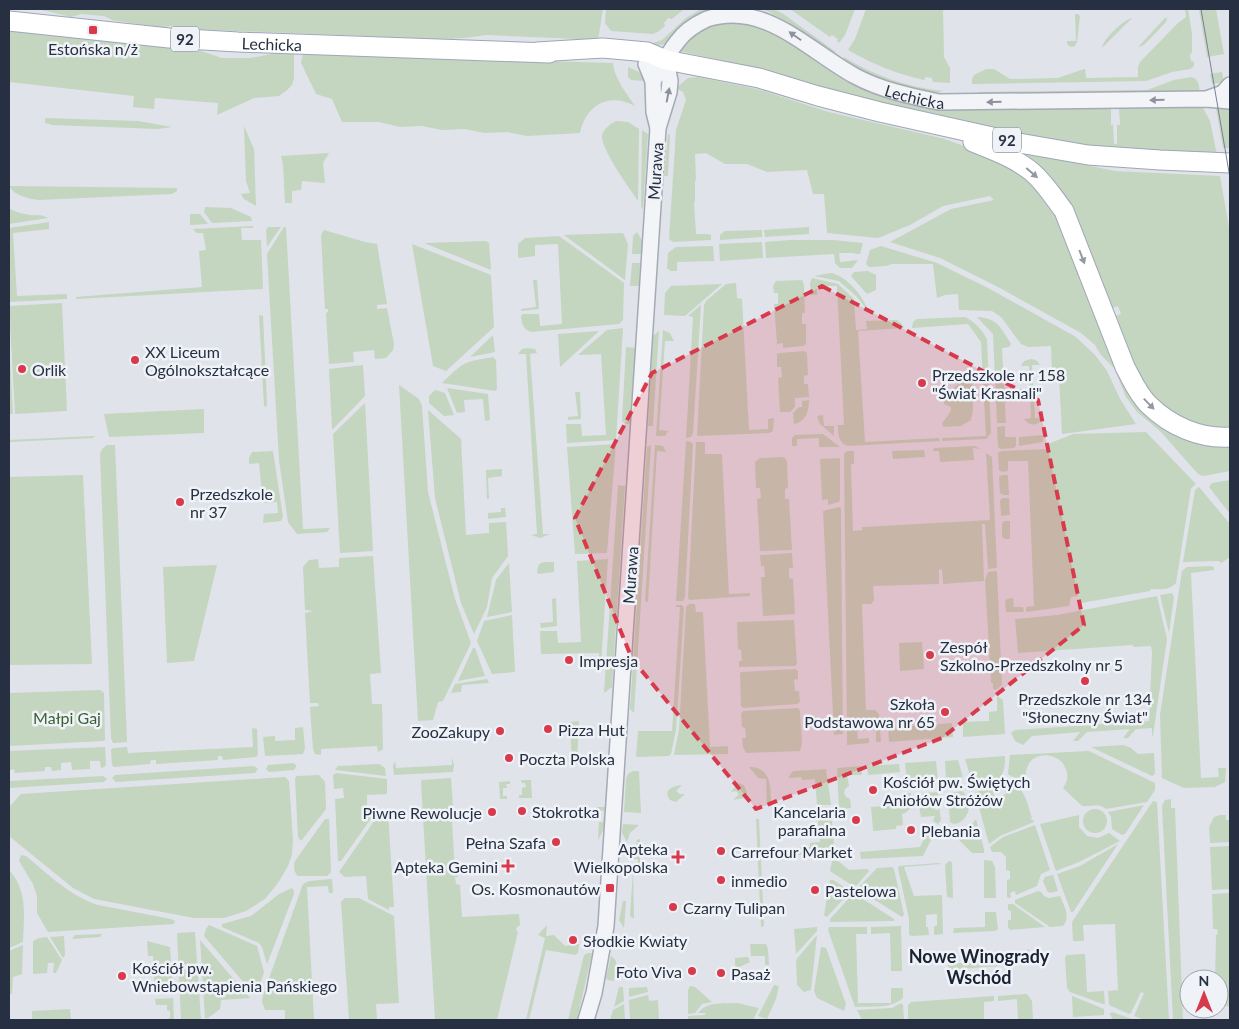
<svg xmlns="http://www.w3.org/2000/svg" width="1239" height="1029" font-family="Lato,sans-serif">
	<rect width="100%" height="100%" fill="#e0e3ea"/>
	<g fill="#c4d5c0">
		<polygon points="38,9 603,9 598,40 487,35 464,38 438,39 189,29 174,26 161,27 131,23 112,20 104,16 81,14 71,17"/>
		<polygon points="606,9 684,9 672,19 668,18 664,23 665,26 659,31 653,34 611,31 605,23"/>
		<polygon points="701,9 711,9 689,21 665,44 652,47 629,42 653,43 662,40 686,18"/>
		<polygon points="763,9 773,9 782,13 836,52 831,53 788,22"/>
		<polygon points="790,9 855,9 845,35 839,43 837,41 838,39 832,35 830,37"/>
		<path d="M866,9H943L944,57L950,68V83L933,82L932,78L926,77L924,80C897,74 872,64 848,50L855,39Z"/>
		<polygon points="1185,9 1188,9 1192,34 1192,52 1190,55 1191,61 1194,62 1194,66 1190,69 1172,72 1146,81 972,84 972,79 974,75 986,69 994,69 1010,79 1058,78 1084,69 1085,69 1086,78 1138,77 1138,67 1140,62 1178,23 1186,17"/>
		<polygon points="1199,9 1216,9 1224,54 1207,57"/>
		<polygon points="1075,14 1078,14 1080,16 1077,42 1075,46 1071,47 1067,44 1067,41 1076,41"/>
		<polygon points="746,18 894,99 924,106 1111,107 1111,125 1113,125 1114,144 1117,144 1117,125 1120,125 1119,107 1202,106 1210,121 1217,155 1152,152 1055,143 834,92 757,68 679,51 680,48 701,28"/>
		<path d="M1132,18L1102,48C1103,39 1123,20 1132,18Z"/>
		<polygon points="1165,18 1167,18 1166,22 1144,45 1138,47"/>
		<polygon points="9,30 192,48 222,58 251,58 281,52 294,53 294,78 292,85 287,90 279,96 254,98 217,115 218,103 155,98 154,109 133,107 134,96 9,82"/>
		<path d="M303,54L613,63C614,78 627,94 635,106C609,92 586,105 580,133L527,136L507,132L485,133L464,129L442,130L422,126L400,127L379,122H342L332,99L316,94L301,63Z"/>
		<path d="M844,57C875,76 907,87 943,91C922,101 864,73 844,62Z"/>
		<polygon points="628,67 639,72 645,81 631,80 628,77"/>
		<polygon points="1222,72 1224,82 1212,84 1210,74"/>
		<polygon points="698,77 757,89 829,112 945,139 977,151 1025,176 1055,212 1128,389 1230,445 1230,471 1203,476 1198,474 1161,432 1137,412 1126,397 1114,368 1101,355 1095,345 1081,333 998,287 940,258 890,242 951,209 994,200 990,196 943,206 910,225 878,238 827,233 824,194 813,194 807,170 767,172 747,164 725,164 706,153 695,154 696,180 695,181 695,201 694,202 696,234 707,234 711,235 711,240 673,242 669,239 676,130 686,100 683,92 676,88 688,78"/>
		<path d="M1191,77C1199,78 1199,86 1200,93L982,95L978,92L1147,90L1174,80Z"/>
		<polygon points="1230,106 1230,148 1223,148 1216,109"/>
		<polygon points="45,118 138,121 172,127 158,129 52,125 45,123"/>
		<path d="M616,121L628,122L639,129L638,201C630,189 600,148 602,135C604,129 610,124 616,121Z"/>
		<polygon points="244,126 254,149 256,206 244,199 241,194 250,193 246,181"/>
		<polygon points="642,130 648,134 643,210 641,206"/>
		<polygon points="668,134 670,135 668,176 664,176"/>
		<polygon points="1024,152 1115,171 1220,176 1230,233 1230,430 1213,429 1177,418 1145,389 1113,317 1121,314 1118,306 1110,309 1022,156"/>
		<polygon points="329,153 323,163 325,183 302,181 301,190 292,191 292,203 285,203 283,164 281,156"/>
		<path d="M9,186L177,188V191L172,194L38,200C27,198 15,196 9,186Z"/>
		<polygon points="205,207 231,208 251,217 252,221 212,223 204,212"/>
		<path d="M9,208C15,212 23,214 30,215C37,216 42,214 48,218L9,224Z"/>
		<polygon points="190,214 200,214 208,224 190,225"/>
		<polygon points="49,222 49,229 13,233 17,296 67,294 67,299 9,302 9,228"/>
		<polygon points="253,226 253,228 241,228 242,240 261,240 263,289 76,299 76,297 202,287 199,251 206,250 203,233 197,233 193,229"/>
		<polygon points="268,227 281,227 267,247 266,230"/>
		<polygon points="284,227 286,227 303,529 330,528 327,532 297,534 288,522 279,460 267,254"/>
		<polygon points="809,227 809,234 765,237 764,230"/>
		<polygon points="324,230 365,242 377,244 387,304 377,305 377,309 387,308 394,344 393,350 386,358 375,359 374,350 353,352 354,362 329,364 326,313 328,312 328,309 325,309 321,235"/>
		<polygon points="762,230 762,237 720,240 720,235 725,231"/>
		<polygon points="637,232 642,240 641,254 632,254 633,236"/>
		<polygon points="623,233 628,244 625,280 564,235"/>
		<path d="M559,236L624,283L623,320L619,324L531,332C523,329 522,324 521,316L523,314H539L540,326L562,324L558,244L535,245V256L519,258L518,256V244L525,238Z"/>
		<polygon points="790,240 833,240 863,243 860,254 855,254 855,253 839,253 840,262 858,260 852,268 840,268 835,263 834,254 766,258 765,242"/>
		<polygon points="486,241 489,243 491,270 424,243"/>
		<polygon points="762,242 763,258 720,261 719,244"/>
		<polygon points="412,244 491,275 494,327 446,371 433,366"/>
		<polygon points="713,246 714,261 677,262 677,271 671,271 667,268 668,253 676,247"/>
		<polygon points="881,246 937,263 988,288 1076,337 1095,355 1107,371 1120,399 1136,424 1062,434 1059,375 1052,372 1051,346 1028,347 1021,344 1001,317 992,311 959,310 958,294 945,295 937,298 933,264 892,264 886,266 869,267 866,264 870,250"/>
		<polygon points="632,263 640,263 639,286 630,286"/>
		<polygon points="868,271 876,275 876,290 867,294 851,276 854,272"/>
		<path d="M831,273C846,276 864,296 868,311L856,296L839,281L814,276Z"/>
		<path d="M812,278L838,284L854,299L856,330L867,329L866,321L897,320L901,323L904,328L858,331L865,442L939,438L940,441L848,446C838,443 838,434 838,425H844L837,286H817V295H811L810,283Z"/>
		<polygon points="533,280 537,280 539,309 521,311 521,309 536,307"/>
		<polygon points="802,280 804,285 805,313 802,313 802,324 806,324 806,344 803,346 783,348 783,343 777,344 774,304 778,304 778,293 774,293 773,286 776,281"/>
		<polygon points="736,283 737,298 742,299 749,430 768,429 768,419 774,418 773,431 769,433 697,436 704,305 706,301 726,284"/>
		<polygon points="722,284 685,316 664,315 665,293 671,286"/>
		<polygon points="62,303 67,411 15,414 9,306"/>
		<polygon points="701,305 693,433 691,437 686,438 693,317 688,316"/>
		<polygon points="259,315 263,316 267,404 266,407 264,406"/>
		<path d="M965,317C974,321 983,331 987,339L991,433L986,439L942,441V438L986,436L981,342L968,324L912,328L913,322L917,319Z"/>
		<path d="M977,317C998,318 1001,328 1011,344L1009,347L1002,348L1006,423H997L993,334Z"/>
		<polygon points="623,328 616,440 567,443 566,424 581,424 582,436 606,435 601,354 578,355 607,330"/>
		<polygon points="663,330 670,333 674,341 665,341 659,430 668,431 665,436 656,436"/>
		<polygon points="599,331 560,367 558,334"/>
		<polygon points="659,331 653,426 648,426 653,336"/>
		<polygon points="493,335 495,352 470,357"/>
		<polygon points="626,347 635,348 630,424 625,424 622,421"/>
		<polygon points="527,348 535,349 537,353 530,354 543,534 550,534 540,538 531,535 537,534 526,354 518,354 522,349"/>
		<polygon points="804,351 807,353 808,375 804,376 804,384 808,384 809,397 795,398 795,407 790,412 780,412 778,378 782,377 781,367 777,367 777,354 780,353"/>
		<polygon points="9,355 10,358 13,414 9,414"/>
		<path d="M493,357L496,360L497,389L495,391L442,383C464,362 463,362 493,357Z"/>
		<path d="M1031,359L1036,360L1040,365H1032L1035,418H1043C1038,426 1030,427 1024,419L1031,418L1029,366H1021L1024,361Z"/>
		<polygon points="363,365 365,396 332,430 329,369"/>
		<path d="M969,376L972,377L973,410L971,420L961,426L944,427L942,424C945,418 951,414 951,407L944,404C943,392 961,383 969,376Z"/>
		<polygon points="399,385 419,399 422,406 428,492 455,599 471,643 443,701 438,702 433,720 418,721"/>
		<polygon points="447,388 488,394 490,420 485,421 483,399 464,400 465,412 457,413"/>
		<polygon points="435,390 445,393 454,415 444,416 429,403 429,396"/>
		<polygon points="575,392 580,392 581,419 568,420 568,417 578,416"/>
		<path d="M809,400C809,411 806,422 794,424L793,413L799,407H802V401Z"/>
		<polygon points="365,403 373,551 340,553 333,434"/>
		<polygon points="204,409 204,433 109,437 104,414"/>
		<polygon points="428,410 461,439 466,535 489,533 489,523 506,522 508,556 492,578 487,607 474,634 461,603 435,498"/>
		<polygon points="823,415 824,426 834,426 834,436 820,424 817,416"/>
		<polygon points="1005,426 1005,437 1016,437 1016,446 1014,448 1001,449 998,447 997,427"/>
		<path d="M1146,432L1196,484L1191,488L1176,583C1169,591 1159,589 1151,589L1150,591L1081,603L1078,596L1071,597L1069,606L1026,612V607L1034,606L1028,461H1008V471L1002,472L999,470L998,453L1001,451L1048,449V444L1073,434Z"/>
		<polygon points="823,434 840,447 819,447 819,438 797,439 797,446 792,446 792,438 795,435"/>
		<polygon points="1043,435 1043,442 1019,446 1019,437"/>
		<polygon points="95,436 93,438 9,442 9,440"/>
		<polygon points="686,441 691,442 693,444 685,597 683,601 676,601"/>
		<polygon points="696,442 705,442 705,454 722,454 729,594 750,593 750,596 689,600 688,597"/>
		<polygon points="616,444 607,553 575,554 567,447"/>
		<polygon points="107,445 115,445 127,742 113,743 111,738 100,454 102,449"/>
		<polygon points="651,445 651,446 634,713 630,709 647,447"/>
		<polygon points="655,445 663,446 666,452 657,451 648,602 645,601"/>
		<polygon points="975,446 981,449 973,448 974,460 940,462 939,451 933,451 934,448"/>
		<polygon points="924,450 925,457 893,459 892,451"/>
		<polygon points="273,451 283,517 281,521 263,523 264,514 278,513 277,502 263,503 259,463 249,464 249,458 252,452"/>
		<polygon points="847,451 854,451 854,464 851,464 853,531 862,530 862,527 990,520 986,453 992,457 997,568 988,569 985,524 982,524 984,581 943,584 942,569 939,570 939,584 873,586 874,600 871,604 862,604 866,710 875,710 879,714 881,742 876,742 876,729 857,728 858,739 869,738 869,743 847,745 844,454"/>
		<polygon points="781,457 785,458 787,462 788,488 785,489 785,499 789,499 792,550 760,551 757,499 761,498 760,488 756,488 755,462 760,458"/>
		<polygon points="840,458 840,500 839,502 828,505 828,499 822,500 820,459"/>
		<polygon points="502,469 502,476 488,478 489,499 487,499 486,470"/>
		<polygon points="83,475 92,664 9,665 9,477"/>
		<polygon points="1002,475 1008,475 1009,495 1003,495 1000,493 999,477"/>
		<polygon points="1230,480 1230,514 1209,487 1212,483"/>
		<polygon points="618,485 625,486 612,687 604,693"/>
		<polygon points="1199,487 1230,524 1230,557 1221,563 1219,561 1183,562 1195,490"/>
		<polygon points="1003,498 1009,498 1010,515 1001,516 1000,500"/>
		<polygon points="839,507 841,508 843,734 834,735 823,511"/>
		<polygon points="501,508 505,508 506,517 488,519 488,513 501,512"/>
		<polygon points="1004,521 1010,521 1010,539 1005,539 1002,537 1002,523"/>
		<polygon points="792,553 793,568 789,568 789,578 793,579 795,614 763,616 761,577 765,577 764,566 761,566 760,555"/>
		<polygon points="373,556 381,673 370,674 372,704 382,704 383,749 378,752 377,746 321,749 321,755 315,754 313,749 310,707 319,706 318,703 310,703 305,613 314,611 305,610 303,567 309,560 318,559 319,568 339,567 339,558"/>
		<polygon points="608,559 601,664 599,663 599,653 541,654 540,631 557,631 558,643 581,642 577,561"/>
		<polygon points="544,562 554,562 554,572 538,574 537,571 539,564"/>
		<polygon points="509,563 512,612 487,617 496,580"/>
		<polygon points="217,565 194,661 167,663 163,567"/>
		<polygon points="1211,566 1214,567 1214,570 1191,573 1201,778 1219,777 1218,768 1226,768 1225,782 1215,787 1184,788 1162,778 1160,715 1182,571 1187,567"/>
		<polygon points="996,571 997,572 1002,685 996,690 993,689 993,683 991,683 985,580 988,572"/>
		<polygon points="1172,593 1174,597 1169,633 1160,595"/>
		<polygon points="1157,596 1167,639 1153,735 1152,736 1152,728 1136,729 1128,738 1123,738 1130,729 1087,732 1078,741 1073,741 1080,732 1032,736 1023,745 1015,741 1011,733 1015,730 1149,721 1152,652 1151,646 1133,647 1133,645 1018,653 1015,619 1057,615"/>
		<polygon points="556,598 557,626 541,628 540,623 553,622 552,599"/>
		<polygon points="1013,598 1014,607 1023,607 1024,612 1006,612 1005,601 1007,599"/>
		<polygon points="689,604 695,604 696,612 703,612 710,747 728,746 728,754 675,755 674,754 679,730 686,607"/>
		<polygon points="676,605 682,605 684,608 676,730 671,754 668,756 636,757 638,731 672,731 680,607 676,607"/>
		<polygon points="512,615 515,672 492,674 477,641 484,621"/>
		<polygon points="794,620 797,664 795,666 739,667 739,661 742,661 741,650 738,649 737,622"/>
		<polygon points="922,642 924,669 900,671 899,643"/>
		<polygon points="473,648 475,648 485,676 458,681"/>
		<polygon points="795,669 798,671 798,679 794,680 795,691 799,691 800,702 797,704 743,708 741,706 740,673 742,672"/>
		<polygon points="487,679 489,683 462,685 461,692 451,693 455,684"/>
		<polygon points="100,690 104,693 105,740 103,741 9,746 9,693"/>
		<polygon points="997,696 1003,700 1005,734 963,737 963,722 989,721 989,712 997,711"/>
		<polygon points="798,708 800,711 802,743 800,751 746,753 743,747 742,738 746,738 745,728 742,727 741,714 743,711"/>
		<polygon points="579,721 577,764 572,764 570,722"/>
		<polygon points="952,723 953,737 889,742 888,728"/>
		<polygon points="303,727 305,748 303,754 265,756 263,737 275,736 275,741 295,740 295,728"/>
		<polygon points="252,728 257,729 258,754 256,757 223,760 222,756 218,756 218,760 156,764 156,760 151,760 150,764 114,767 112,765 111,750 113,748 127,747 128,753 253,747"/>
		<polygon points="1124,745 1131,748 1138,754 1154,753 1155,774 1152,776 1091,747"/>
		<polygon points="105,747 106,765 104,767 101,768 100,761 90,761 90,769 72,770 71,762 61,763 61,770 52,771 51,767 45,767 45,771 15,773 14,769 10,770 9,773 9,751"/>
		<path d="M1089,751L1155,783V790L1147,802L1106,809C1098,802 1092,807 1082,806L1063,788C1070,779 1068,771 1062,762C1050,751 1029,753 1026,772C1025,776 1027,780 1027,784L1025,785L1008,774L1010,755Z"/>
		<path d="M1005,756C1006,779 994,788 973,785L965,759Z"/>
		<polygon points="452,757 454,765 453,772 394,775 393,766 395,761 396,768 452,765"/>
		<polygon points="958,760 963,777 946,778 945,761"/>
		<polygon points="936,761 938,780 907,782 905,763"/>
		<polygon points="293,763 296,765 296,767 294,770 269,772 266,769 268,765"/>
		<polygon points="379,764 385,768 386,776 335,770 338,766"/>
		<polygon points="899,764 900,772 868,775 867,766"/>
		<polygon points="254,766 258,769 255,773 116,782 112,778 115,775"/>
		<polygon points="861,766 862,775 847,775 849,786 845,789 844,793 846,797 850,799 851,808 839,809 837,768"/>
		<path d="M749,767C772,767 771,788 771,806H767L766,779L758,778Z"/>
		<polygon points="826,769 831,805 817,805 815,779 802,780 801,777 788,778 793,771"/>
		<polygon points="633,771 639,771 641,813 624,812 626,779 628,774"/>
		<polygon points="336,773 387,779 387,794 367,795 367,813 372,813 372,817 341,861 338,861 335,799 344,798 343,788 334,789 333,775"/>
		<polygon points="319,775 325,782 326,809 301,841 298,837 295,778 297,776"/>
		<polygon points="103,776 107,779 104,782 9,788 9,781"/>
		<polygon points="285,777 289,781 293,840 292,855 288,866 278,883 265,899 246,911 224,918 194,918 94,899 73,888 9,836 9,807 21,794"/>
		<polygon points="451,778 454,821 452,821 455,874 457,875 458,877 455,877 456,884 460,885 462,917 519,914 520,925 517,927 516,930 518,932 497,1020 435,1020 421,783 422,780"/>
		<polygon points="521,780 531,780 532,798 519,798 519,795 522,795 522,788 526,787 525,783 522,783"/>
		<polygon points="510,781 510,784 506,784 507,788 503,788 503,796 507,796 507,799 500,799 499,782"/>
		<polygon points="738,783 744,785 747,793 744,798 733,800 739,794 736,791 731,792"/>
		<path d="M1005,783C1024,781 1027,803 1032,818L1030,819L1033,820L1034,822L1000,836L989,844L975,793L979,791L992,789L995,798L1006,794L1003,787L994,790V789Z"/>
		<path d="M682,785L676,791L680,794H685L676,802L670,800C663,790 672,786 682,785Z"/>
		<path d="M962,791C974,800 970,822 954,824L950,822L948,798L952,793Z"/>
		<path d="M938,792L939,805L937,802L934,803L935,810H938V807L939,806L941,820L938,824L933,821L935,816L921,817C920,809 916,799 923,793Z"/>
		<path d="M911,793C911,803 913,811 902,814L903,825L896,826V829L874,831L873,830L871,807L897,805L901,809L906,805L902,800V794Z"/>
		<polygon points="1171,799 1171,808 1175,808 1183,1020 1173,1020 1162,806 1165,800"/>
		<polygon points="1153,801 1157,802 1169,1020 1145,1020 1134,1016 1144,993 1141,992 1131,1013 1129,1014 1109,1005 1108,991 1118,990 1115,924 1083,925 1084,941 1073,941 1072,922"/>
		<polygon points="1144,805 1125,834 1122,835 1112,829 1111,817 1108,812"/>
		<polygon points="597,807 605,807 604,829 598,840 599,822 603,822 604,811 597,810"/>
		<circle cx="1095" cy="821" r="12"/>
		<polygon points="381,811 386,811 388,813 394,907 389,907 389,910 368,899 366,876 345,877 339,872"/>
		<path d="M817,812H831L834,845C828,858 803,854 791,855V848L810,847V843L820,842Z"/>
		<polygon points="1079,815 1079,827 1087,836 1098,838 1109,833 1120,841 1079,862 1056,871 1040,824"/>
		<polygon points="1220,815 1226,815 1226,820 1230,820 1230,842 1210,843 1209,827 1214,817"/>
		<path d="M325,819H329L331,872L327,876H298C294,873 293,866 295,861Z"/>
		<polygon points="756,819 759,819 764,926 761,927"/>
		<path d="M976,819L984,849V853H972L953,834C964,831 969,829 976,819Z"/>
		<polygon points="623,824 639,825 630,833 627,842 622,833"/>
		<polygon points="1035,825 1050,870 1041,874 1037,886 1016,895 1015,891 1010,893 1011,897 1009,898 1007,897 1007,880 1010,879 1010,871 1006,870 1006,857 1001,852 992,852 990,847 1003,837"/>
		<polygon points="926,835 932,838 923,856 861,859 860,852 920,847"/>
		<polygon points="640,839 640,870 633,870 634,918 632,918 630,915 633,870 633,868 637,868 638,859 634,859 637,840"/>
		<polygon points="1118,844 1073,912 1071,912 1057,874 1080,866"/>
		<polygon points="1230,846 1230,889 1212,890 1210,847"/>
		<path d="M21,855L26,856C49,875 70,896 98,905L171,919L175,921L174,924L48,932L37,913V896L33,884L19,861Z"/>
		<polygon points="984,860 992,861 995,867 996,898 984,898"/>
		<polygon points="832,861 838,861 849,870 867,869 869,871 857,885 853,886 830,871"/>
		<polygon points="949,861 952,862 953,898 947,897 945,865"/>
		<polygon points="938,863 941,864 904,867 914,896 942,895 943,934 934,935 934,926 937,926 937,914 926,915 926,927 928,927 929,935 912,936 909,935 909,919 898,868 899,866"/>
		<polygon points="892,867 894,869 904,915 902,917 859,890 859,887 877,868"/>
		<path d="M9,870C28,891 24,916 23,942L9,948Z"/>
		<polygon points="1053,875 1058,891 1050,893 1047,891 1043,881 1045,877"/>
		<polygon points="332,879 333,893 329,893 328,886 307,887 314,1020 285,1020 285,1010 265,1010 262,1002 263,995 303,884 309,881"/>
		<polygon points="830,880 833,880 849,890 849,893 827,917 824,915"/>
		<polygon points="292,888 294,891 294,894 267,964 262,947 259,943 222,927 222,924 251,916 279,894"/>
		<path d="M1038,891L1041,892L1044,896L1049,898L1060,896C1064,906 1071,916 1063,926L1050,927L1015,903V900Z"/>
		<polygon points="1230,893 1230,1007 1224,1005 1219,1002 1219,979 1215,979 1216,935 1218,934 1217,929 1213,929 1212,894"/>
		<polygon points="855,894 894,919 894,921 830,922 830,919 852,895"/>
		<polygon points="345,898 359,898 394,916 399,1003 376,1004 377,1020 349,1020 341,902"/>
		<polygon points="623,901 626,901 624,928 619,920"/>
		<polygon points="1008,904 1013,904 1045,927 1010,930 1008,927 1008,920 1011,920 1011,911 1008,910"/>
		<polygon points="985,912 996,912 998,929 995,931 953,933 954,928 985,927"/>
		<polygon points="209,925 257,946 264,972 257,993 254,994 251,991 204,936 206,929"/>
		<polygon points="547,925 546,936 554,935 565,946 579,944 578,953 575,955 546,950 529,1020 526,1020 545,938 538,935"/>
		<polygon points="901,926 902,971 891,971 890,933 871,934 871,927"/>
		<polygon points="817,927 817,931 796,954 794,929"/>
		<path d="M829,927H867V934H856L858,1003H891V988H903V998C891,1009 871,1006 855,1007L828,930Z"/>
		<polygon points="195,932 201,1020 181,1020 177,933"/>
		<polygon points="102,934 100,937 72,939 75,935"/>
		<polygon points="817,935 811,990 804,992 797,985 796,960"/>
		<polygon points="64,936 65,955 63,958 50,937"/>
		<polygon points="47,937 62,960 56,973 53,973 54,963 48,963 47,973 33,974 33,941 39,938"/>
		<polygon points="200,940 250,998 221,1000 220,1009 208,1018 205,1018"/>
		<polygon points="147,941 170,947 173,994 155,993 153,956 148,956"/>
		<polygon points="750,944 766,944 768,949 769,965 765,965 765,956 751,956"/>
		<polygon points="23,945 22,974 13,977 12,994 9,994 9,951"/>
		<polygon points="821,947 826,948 846,1004 844,1011 817,998 814,991"/>
		<polygon points="1029,949 1030,958 1042,957 1043,963 1003,965 1007,960 1027,958 1027,950"/>
		<polygon points="588,953 592,953 577,1020 568,1020 584,955"/>
		<polygon points="1085,954 1087,992 1104,991 1105,1004 1103,1004 1070,992 1067,988 1065,957 1067,955"/>
		<path d="M611,956C620,961 616,972 614,981L608,980L606,978Z"/>
		<polygon points="748,957 750,962 735,969 735,958"/>
		<polygon points="1004,960 1000,966 948,970 948,964"/>
		<polygon points="774,985 779,986 776,999 767,1019 758,1016"/>
		<polygon points="690,986 695,987 712,1002 702,1004 695,1013 688,1014 688,990"/>
		<polygon points="619,987 623,987 624,1001 614,1007"/>
		<polygon points="647,987 648,992 629,997 629,988"/>
		<polygon points="1027,994 1032,1001 1033,1020 1018,1020 1017,999 998,1001 998,996"/>
		<polygon points="648,995 649,1001 658,1000 659,1020 630,1020 629,1000"/>
		<polygon points="994,996 994,1001 984,1002 984,1020 908,1020 908,1005 911,1002"/>
		<polygon points="1072,996 1104,1009 1104,1015 1073,1017"/>
		<polygon points="173,998 174,1020 168,1020 170,1017 170,1011 167,1010 167,1005 156,1005 155,999"/>
		<path d="M737,1003L759,1008L753,1020H688V1016L705,1015V1013H698C708,1001 722,1004 737,1003Z"/>
		<polygon points="901,1003 903,1005 904,1020 862,1020 857,1010 892,1008"/>
		<polygon points="624,1004 625,1020 610,1020 613,1010"/>
		<polygon points="70,1009 71,1020 32,1020 32,1011"/>
		<polygon points="1112,1012 1135,1020 1113,1020 1110,1014"/>
	</g>
	<g fill="none" stroke-linecap="round" stroke-linejoin="round">
		<g stroke="#a5aab5" stroke-width="18">
			<g id="tertiary">
				<polyline points="646,64 653,81 654,112 658,128"/>
				<path id="s1" d="M653,81C661,68 668,53 677,42C684,32 696,24 707,19C764,0 809,51 855,76C881,90 910,96 939,102L1206,99L1230,101"/>
				<polyline points="1209,98 1223,93 1230,85"/>
				<polyline points="586,1020 594,993 606,926 658,128 669,92 670,81 666,60"/>
			</g>
		</g>
		<g stroke="#9ea7b7" stroke-width="21">
			<g id="primary">
				<path id="s2" d="M9,21L169,38L238,42L549,53"/>
				<polyline points="537,52 603,48 647,52 666,60 759,78 818,96 880,112 1019,143 1088,155 1160,160 1230,163"/>
				<path d="M973,142C993,150 1015,158 1032,172C1045,183 1054,198 1064,211L1125,367C1132,380 1138,394 1148,404C1170,426 1200,439 1230,437"/>
			</g>
		</g>
		<use href="#tertiary" stroke="#f3f4f8" stroke-width="15"/>
		<use href="#primary" stroke="#fff" stroke-width="19"/>
		<polyline stroke="#788195" stroke-width="1" points="1201,9 1230,178"/>
	</g>
	<defs><path id="oneway-solid" d="M-6-.8H1V-3.2L6.5 0L1 3.2V.8H-6Z" transform="scale(1.25)"/></defs>
	<g fill="#8d929e">
		<use href="#oneway-solid" transform="translate(795 36) rotate(-145)"/>
		<use href="#oneway-solid" transform="translate(668 95) rotate(-79)"/>
		<use href="#oneway-solid" transform="translate(1157 100) rotate(179)"/>
		<use href="#oneway-solid" transform="translate(994 102) rotate(179)"/>
	</g>
	<g fill="#9398a1">
		<use href="#oneway-solid" transform="translate(1032 173) rotate(41)"/>
		<use href="#oneway-solid" transform="translate(1082 257) rotate(69)"/>
		<use href="#oneway-solid" transform="translate(1149 404) rotate(46)"/>
	</g>
	<path fill="#d93a4b" fill-opacity="0.2" stroke="#d93a4b" stroke-width="4" stroke-dasharray="10 6" stroke-linejoin="round" d="M822,286L1038,400L1084,625L942,738L756,809L632,659L575,518L652,373Z"/>
	<g fill="#d93a4b" stroke="#eff2f7" stroke-width="2">
		<rect x="88" y="25" width="10" height="10" rx="2.5"/>
		<circle cx="135" cy="360" r="5"/>
		<circle cx="22" cy="369" r="5"/>
		<circle cx="922" cy="383" r="5"/>
		<circle cx="180" cy="502" r="5"/>
		<circle cx="930" cy="655" r="5"/>
		<circle cx="569" cy="660" r="5"/>
		<circle cx="1085" cy="681" r="5"/>
		<circle cx="945" cy="712" r="5"/>
		<circle cx="548" cy="729" r="5"/>
		<circle cx="500" cy="731" r="5"/>
		<circle cx="509" cy="758" r="5"/>
		<circle cx="873" cy="790" r="5"/>
		<circle cx="522" cy="811" r="5"/>
		<circle cx="492" cy="812" r="5"/>
		<circle cx="856" cy="820" r="5"/>
		<circle cx="911" cy="830" r="5"/>
		<circle cx="556" cy="842" r="5"/>
		<circle cx="721" cy="851" r="5"/>
		<path d="M675.5 849.5h5v5h5v5h-5v5h-5v-5h-5v-5h5z"/>
		<path d="M505.5 858.5h5v5h5v5h-5v5h-5v-5h-5v-5h5z"/>
		<circle cx="721" cy="880" r="5"/>
		<rect x="605" y="883" width="10" height="10" rx="2.5"/>
		<circle cx="815" cy="890" r="5"/>
		<circle cx="673" cy="907" r="5"/>
		<circle cx="573" cy="940" r="5"/>
		<circle cx="692" cy="971" r="5"/>
		<circle cx="721" cy="973" r="5"/>
		<circle cx="122" cy="976" r="5"/>
	</g>
	<g text-anchor="middle" dominant-baseline="central" stroke-width="5" stroke-linejoin="round" paint-order="stroke">
		<g fill="#eff2f7" stroke="#636a79" stroke-width="1">
			<rect x="171" y="26.5" width="28" height="25" rx="4"/>
			<rect x="993" y="127.5" width="28" height="25" rx="4"/>
		</g>
		<g font-size="15" font-weight="bold" fill="#273043">
			<text x="185" y="39">92</text>
			<text x="1007" y="140">92</text>
		</g>
		<g font-size="16" fill="#273043" stroke="#eff2f7">
			<text stroke="none"><textPath href="#s2" startOffset="264">Lechicka</textPath></text>
			<text stroke="none"><textPath href="#s1" startOffset="312">Lechicka</textPath></text>
			<text transform="translate(655 171) rotate(-86)">Murawa</text>
			<text transform="translate(630 575) rotate(-86)">Murawa</text>
		</g>
		<g font-size="16" fill="#273043" stroke="#eff2f7" text-anchor="start">
			<text x="93" y="48" text-anchor="middle">Estońska n/ż</text>
			<text x="145" y="351">XX Liceum<tspan x="145" dy="18">Ogólnokształcące</tspan></text>
			<text x="32" y="369">Orlik</text>
			<text x="932" y="374">Przedszkole nr 158<tspan x="932" dy="18">"Świat Krasnali"</tspan></text>
			<text x="190" y="493">Przedszkole<tspan x="190" dy="18">nr 37</tspan></text>
			<text x="940" y="646">Zespół<tspan x="940" dy="18">Szkolno-Przedszkolny nr 5</tspan></text>
			<text x="579" y="660">Impresja</text>
			<text x="1085" y="698" text-anchor="middle">Przedszkole nr 134<tspan x="1085" dy="18">"Słoneczny Świat"</tspan></text>
			<text x="935" y="703" text-anchor="end">Szkoła<tspan x="935" dy="18">Podstawowa nr 65</tspan></text>
			<text x="558" y="729">Pizza Hut</text>
			<text x="490" y="731" text-anchor="end">ZooZakupy</text>
			<text x="519" y="758">Poczta Polska</text>
			<text x="883" y="781">Kościół pw. Świętych<tspan x="883" dy="18">Aniołów Stróżów</tspan></text>
			<text x="532" y="811">Stokrotka</text>
			<text x="846" y="811" text-anchor="end">Kancelaria<tspan x="846" dy="18">parafialna</tspan></text>
			<text x="482" y="812" text-anchor="end">Piwne Rewolucje</text>
			<text x="921" y="830">Plebania</text>
			<text x="546" y="842" text-anchor="end">Pełna Szafa</text>
			<text x="668" y="848" text-anchor="end">Apteka<tspan x="668" dy="18">Wielkopolska</tspan></text>
			<text x="731" y="851">Carrefour Market</text>
			<text x="498" y="866" text-anchor="end">Apteka Gemini</text>
			<text x="731" y="880">inmedio</text>
			<text x="600" y="888" text-anchor="end">Os. Kosmonautów</text>
			<text x="825" y="890">Pastelowa</text>
			<text x="683" y="907">Czarny Tulipan</text>
			<text x="583" y="940">Słodkie Kwiaty</text>
			<text x="132" y="967">Kościół pw.<tspan x="132" dy="18">Wniebowstąpienia Pańskiego</tspan></text>
			<text x="682" y="971" text-anchor="end">Foto Viva</text>
			<text x="731" y="973">Pasaż</text>
		</g>
		<g font-size="16" fill="#396033" stroke="#eff2f7">
			<text x="67" y="717">Małpi Gaj</text>
		</g>
		<g font-size="18" font-weight="bold" fill="#192133" stroke="#eff2f7">
			<text x="979" y="956">Nowe Winogrady<tspan x="979" dy="21">Wschód</tspan></text>
		</g>
	</g>
	<rect width="1239" height="1029" fill="none" stroke="#273043" stroke-width="20"/>
	<g transform="translate(1204 994)"><circle r="24" fill="#eff2f7" stroke="#9fa4af"/>
	<path d="M0-4L9 19L0 12L-9 19Z" fill="#d93a4b"/>
	<text y="-8" font-size="14" font-weight="bold" text-anchor="middle" fill="#273043">N</text>
	</g>
</svg>
